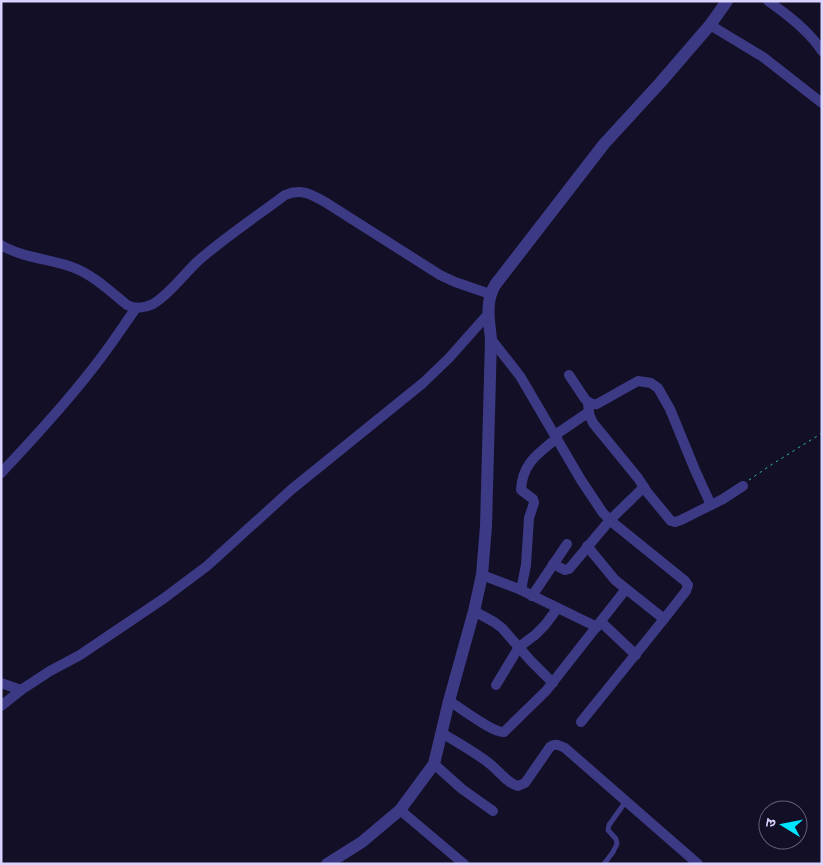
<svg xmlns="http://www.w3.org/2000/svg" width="823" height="865" font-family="'DM Sans','Noto Sans Devanagari',sans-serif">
	<rect width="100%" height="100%" fill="#130f26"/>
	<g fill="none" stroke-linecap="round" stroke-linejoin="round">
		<polyline stroke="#2fb8b0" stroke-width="1" stroke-dasharray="2.5 4" stroke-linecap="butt" points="749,480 771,465 822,433"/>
		<polyline stroke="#3d3a85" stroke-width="5" points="604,864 613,852 617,844 616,839 608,830 609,825 626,801"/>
		<g stroke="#3d3a85" stroke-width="10">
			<path d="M768,1C788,15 809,31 822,51"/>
			<polyline points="710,25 763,57 822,103"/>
			<path d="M1,245C21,257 47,259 69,266C91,273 109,290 127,305C135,309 145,308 153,304C170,294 183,275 198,261C225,237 256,217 285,195C301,188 311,194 325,202L440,275L455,282L490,294"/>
			<polyline points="491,339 520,376 581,480 603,513 612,522 685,581 688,585 686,591 664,619 581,722"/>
			<path d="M569,375L585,399C589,403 592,405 597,404L638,381L651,383L658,388L670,409L695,470L711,505"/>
			<polyline points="588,402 589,414 593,423 638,478 647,492 671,521 675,522 681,520 723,499 743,486"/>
			<polyline points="555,435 589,412"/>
			<path d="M1,473C36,436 70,399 100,359C113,342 124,325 136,308"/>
			<polyline points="587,546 615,580 664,619"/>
			<polyline points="553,564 565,570 569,569 610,520 644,487"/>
			<polyline points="482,575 519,589 597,627"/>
			<path d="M521,590L526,565L529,518L534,503L533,499L521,490C522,463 539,453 557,438"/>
			<polyline points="532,596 567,544"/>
			<polyline points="474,611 494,622 502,628 530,660 553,683"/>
			<polyline points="601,622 636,655"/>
			<polyline points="1,683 21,690 50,671 80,655 163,599 207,566 292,489 423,383 449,358 489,313"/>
			<polyline points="496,685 519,647 535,635 545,625 557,609"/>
			<path d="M449,701C461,708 493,733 504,732L546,691L626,589"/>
			<polyline points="1,706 21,690"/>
			<path d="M442,733C458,743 475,752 490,764C499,771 507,783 518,786L525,783L550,747C555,743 559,745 565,748L698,864"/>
			<polyline points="434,764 462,789 493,811"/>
			<polyline points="400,810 464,864"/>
		</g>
		<path stroke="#3d3a85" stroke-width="12" d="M327,864L362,842L400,810L434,764L449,701L474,611L482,575L486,526L491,339C489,320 485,302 495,285L604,144L660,83L710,25L727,1"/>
	</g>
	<rect width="823" height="865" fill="none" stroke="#d9d4ff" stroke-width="5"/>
	<g transform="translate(783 825) rotate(280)"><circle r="24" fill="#130f26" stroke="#625e7d"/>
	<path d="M0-4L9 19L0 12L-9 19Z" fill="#00e5ff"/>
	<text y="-8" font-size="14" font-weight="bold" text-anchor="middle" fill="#d9d4ff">उ</text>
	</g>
</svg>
